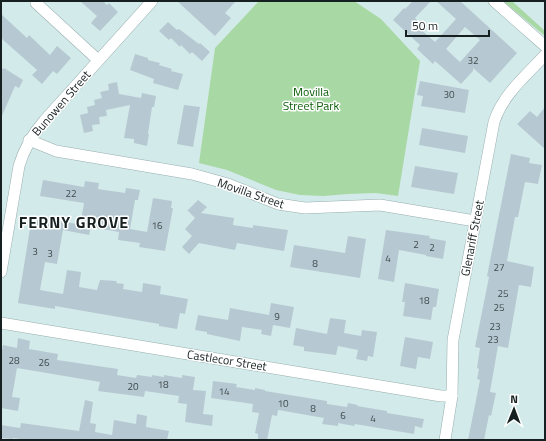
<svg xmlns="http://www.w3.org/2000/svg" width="546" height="441" font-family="'Titillium Web',sans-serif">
	<rect width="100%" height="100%" fill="#d3eaea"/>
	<g fill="#a8d8a3">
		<polygon points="259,1 354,1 381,19 420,61 398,196 376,193 348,194 323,196 300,195 276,190 227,170 199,163 215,48"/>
		<polygon points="503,1 512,1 545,31 545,36"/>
	</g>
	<g fill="#b6c9d2" fill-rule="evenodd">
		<polygon points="80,1 103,1 107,5 109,3 118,12 100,31 91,23 97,16"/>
		<polygon points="177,1 236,1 225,13 231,18 215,36"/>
		<path d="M413,1H431L415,18L420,23L417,26L435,42L456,19L436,1H460L517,53L490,83L473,68V71L461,84L435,61L433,64L417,49L420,45L393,20L404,8L405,9ZM465,27L480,40L460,62L446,49Z"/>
		<polygon points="1,14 27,38 29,35 50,55 57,46 71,58 57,74 53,71 42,84 32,75 37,70 1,38"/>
		<polygon points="168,22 177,30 179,29 199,44 200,43 210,52 202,61 192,52 190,54 181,45 180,47 171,38 169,40 159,31"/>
		<polygon points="135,54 148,58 148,60 160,63 159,65 172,69 171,71 183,74 178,90 153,83 154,79 130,70"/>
		<polygon points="1,68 3,69 4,68 23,80 19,88 15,86 1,118"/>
		<polygon points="420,81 469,90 465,113 421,106 423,96 417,95"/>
		<polygon points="117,82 119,94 141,98 142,93 156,96 154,107 152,107 148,134 149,134 147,146 134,143 134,139 124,138 130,105 106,110 107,116 99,117 100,124 92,125 93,131 84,133 80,115 88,113 87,107 95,105 94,100 102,98 100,92 109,90 108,84"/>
		<polygon points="184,105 200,107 193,147 177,144"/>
		<polygon points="545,107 545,149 517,124 530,111 537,117"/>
		<polygon points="422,128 468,136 465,153 419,145"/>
		<polygon points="511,154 530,158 529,163 542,165 538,184 525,182 518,217 515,217 507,261 534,267 531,287 519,285 508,348 498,346 490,392 496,393 491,416 489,415 484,440 468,440 480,380 477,379 479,369 477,368 480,348 475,347 489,277 487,276"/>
		<polygon points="415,166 458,173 454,194 411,187"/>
		<polygon points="43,180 84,187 85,181 99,183 98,189 125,193 126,188 140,190 138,200 135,200 130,229 147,232 153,198 172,201 171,208 173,208 165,251 139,247 140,243 118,240 119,232 91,227 89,235 63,230 57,264 45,262 40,290 63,294 67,270 81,272 79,287 97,290 100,280 117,281 116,283 124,284 123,289 142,292 143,283 161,286 160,294 188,299 185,314 180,313 177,329 159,326 159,324 55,306 55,309 18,303 32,216 77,224 78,220 81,221 84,203 40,196"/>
		<polygon points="198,200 207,207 201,213 234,218 233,225 253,228 253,225 288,230 284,251 237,243 235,250 199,243 189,254 182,247 192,236 185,229 195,218 187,210 188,210"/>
		<polygon points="386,230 430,236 429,238 446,241 443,259 426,256 426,255 399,250 394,282 378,279"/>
		<polygon points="348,236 366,239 360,278 290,267 294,245 345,253"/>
		<polygon points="405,283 439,289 436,307 433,307 431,320 403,316 405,302 402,302"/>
		<polygon points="271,303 294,307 290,328 273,325 271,336 261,334 262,330 242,327 240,341 207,334 207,332 195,330 198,315 228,320 230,308 269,315"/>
		<polygon points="330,318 346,320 344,333 361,336 362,330 377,332 373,357 368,356 367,361 356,359 358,350 338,346 336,355 304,351 304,347 293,345 296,328 327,334"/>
		<polygon points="405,337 433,342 430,359 418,357 416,369 400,366"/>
		<polygon points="18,338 30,341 29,349 58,354 57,360 118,369 117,375 136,378 137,375 152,377 152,375 164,377 164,375 182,378 182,375 195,377 193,390 206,391 203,414 213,415 212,426 185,422 187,404 178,403 179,396 145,391 144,397 98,391 100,382 17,368 12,397 20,398 18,411 1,408 1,356 3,345 17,348"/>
		<polygon points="213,381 237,384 236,387 255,390 255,388 265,390 265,391 327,401 327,404 347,407 348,403 358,405 357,406 387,411 387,413 424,419 422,428 415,426 414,434 355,424 354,426 338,423 338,426 322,424 324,418 278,410 277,416 272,415 267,440 258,440 258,434 255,433 259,413 252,412 253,404 211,398"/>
		<polygon points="85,400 93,402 90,423 96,424 95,432 112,435 114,420 136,424 137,414 147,416 146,427 169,431 167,440 28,440 13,438 13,439 1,438 1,425 20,428 21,423 79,431"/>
	</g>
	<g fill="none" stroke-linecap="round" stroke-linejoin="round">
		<g stroke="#98aeae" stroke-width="12">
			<g id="street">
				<polyline points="494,1 545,46"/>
				<polyline points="36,3 98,60"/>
				<polyline points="29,140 56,151 192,174 228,184 278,204 305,208 380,205 475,221"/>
				<path d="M1,272L19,166C24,149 32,135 44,121L152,1"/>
				<polyline points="1,323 441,396 452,396"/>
				<path d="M445,440L452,396L453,340L494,122C503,94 526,76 545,55"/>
			</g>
		</g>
		<use href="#street" stroke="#fff" stroke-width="11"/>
	</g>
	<g text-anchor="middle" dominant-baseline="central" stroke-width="3" stroke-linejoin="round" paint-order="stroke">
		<g font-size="10" fill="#3f4a4c">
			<text x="473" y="60">32</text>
			<text x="449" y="94">30</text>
			<text x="71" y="193">22</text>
			<text x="157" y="225">16</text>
			<text x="416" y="244">2</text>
			<text x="432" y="247">2</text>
			<text x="35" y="251">3</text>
			<text x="50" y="253">3</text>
			<text x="388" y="258">4</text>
			<text x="315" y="263">8</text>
			<text x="499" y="267">27</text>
			<text x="503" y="293">25</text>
			<text x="424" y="300">18</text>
			<text x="499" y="307">25</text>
			<text x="277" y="316">9</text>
			<text x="495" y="326">23</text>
			<text x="493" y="339">23</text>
			<text x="14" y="360">28</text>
			<text x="44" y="362">26</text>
			<text x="163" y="384">18</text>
			<text x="133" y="386">20</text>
			<text x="224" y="391">14</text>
			<text x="283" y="403">10</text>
			<text x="313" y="408">8</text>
			<text x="343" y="415">6</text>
			<text x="373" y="418">4</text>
		</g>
		<g font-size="12" fill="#095d06" stroke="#fff">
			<text x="311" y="91">Movilla<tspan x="311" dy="14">Street Park</tspan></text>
		</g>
		<g font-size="12" fill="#172020" stroke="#fff">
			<text transform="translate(61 103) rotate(-49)">Bunowen Street</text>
			<text transform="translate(251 193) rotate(19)">Movilla Street</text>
			<text transform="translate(472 238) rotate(-79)">Glenariff Street</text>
			<text transform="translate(227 360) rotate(9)">Castlecor Street</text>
		</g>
		<g font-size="16" font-weight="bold" letter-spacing="1" fill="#172020" stroke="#fff">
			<text x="74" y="222">FERNY GROVE</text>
		</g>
	</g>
	<rect width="546" height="441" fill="none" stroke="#172020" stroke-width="4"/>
	<g transform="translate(514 409) rotate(1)" stroke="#ffffff" stroke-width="3" paint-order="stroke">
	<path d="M0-3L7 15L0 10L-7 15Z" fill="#172020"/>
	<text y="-6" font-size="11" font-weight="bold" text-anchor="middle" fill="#172020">N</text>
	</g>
	<path d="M406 30v6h83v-6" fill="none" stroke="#172020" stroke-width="2"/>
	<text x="412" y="30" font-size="12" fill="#172020" stroke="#ffffff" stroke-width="3" paint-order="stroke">50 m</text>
</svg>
